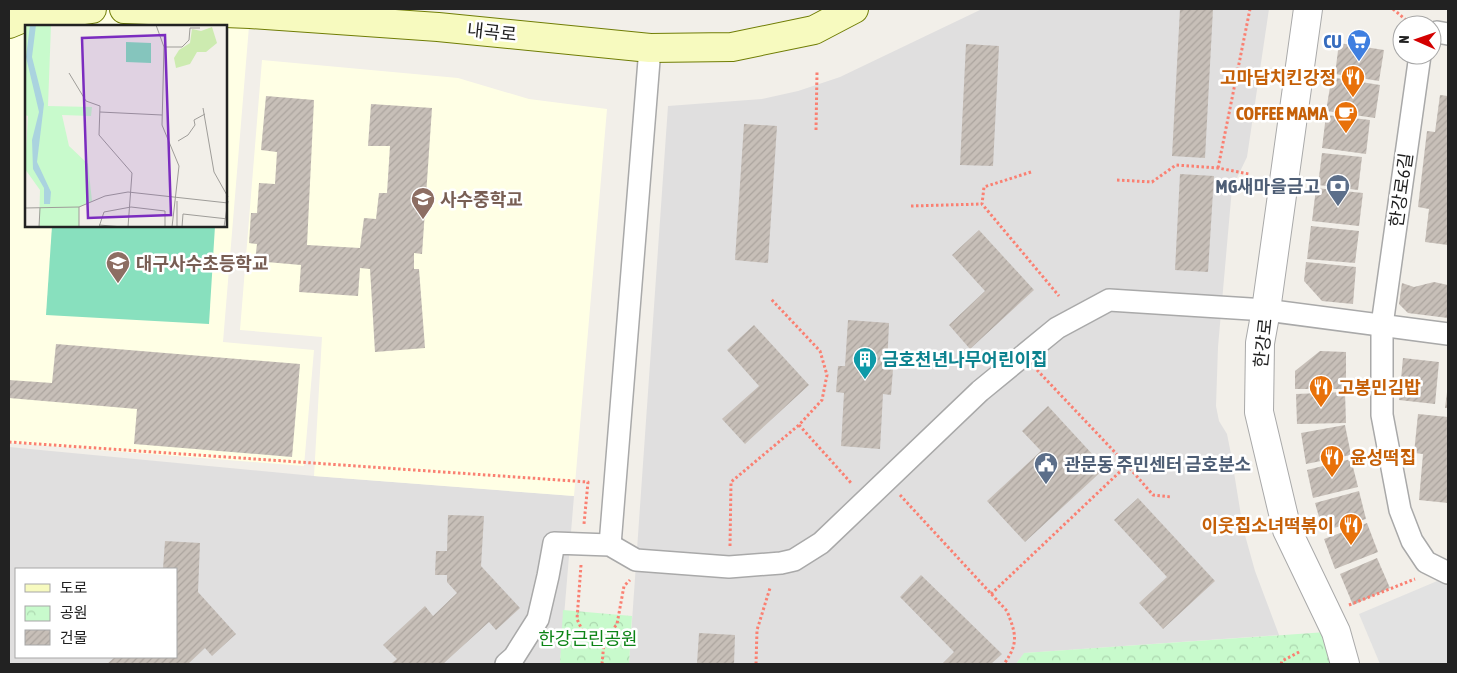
<svg xmlns="http://www.w3.org/2000/svg" width="1457" height="673" font-family="'Asap Condensed','Noto Sans KR',sans-serif">
	<defs>
		<pattern id="park-crowns" width="20" height="18" patternUnits="userSpaceOnUse" patternTransform="scale(1.25)"><rect width="20" height="18" fill="#c8facc"/><path d="M2 6a3 3 0 1 1 6 0M12 15a3 3 0 1 1 6 0" fill="none" stroke="#acd6af"/></pattern>
		<pattern id="building-hatch" width="6" height="6" patternUnits="userSpaceOnUse" patternTransform="scale(1.25)"><rect width="6" height="6" fill="#c7bfb8"/><path d="M-1 1l2-2M0 6l6-6M5 7l2-2" fill="none" stroke="#aba49e"/></pattern>
	</defs>
	<rect width="100%" height="100%" fill="#f2efe9"/>
	<g fill="#e0dfdf" fill-rule="evenodd">
		<polygon points="982,9 1269,9 1247,157 1232,188 1218,347 1216,406 1219,421 1227,434 1231,454 1243,528 1255,571 1279,635 1025,653 1016,664 629,664 668,106 762,99 798,91 840,77"/>
		<path d="M9,447L314,476L574,496L560,664H9ZM16,569H176V657H16Z"/>
	</g>
	<g fill="#ffffe5" fill-rule="evenodd">
		<path d="M92,9L250,14L223,342L314,350L304,466L9,443V24ZM26,26H226V226H26Z"/>
		<polygon points="262,60 458,78 529,99 607,109 574,496 314,476 322,337 240,330"/>
	</g>
	<g fill="url(#park-crowns)">
		<polygon points="563,610 632,616 629,664 560,664"/>
		<polygon points="1326,632 1341,664 1016,664 1024,653"/>
	</g>
	<polygon fill="#88e0be" points="52,226 215,226 209,324 46,315"/>
	<polygon fill="#e2e2e2" points="1442,579 1448,580 1448,664 1380,664 1359,614"/>
	<g fill="url(#building-hatch)">
		<polygon points="1180,9 1213,9 1205,158 1172,156"/>
		<polygon points="1339,43 1384,50 1379,81 1335,74"/>
		<polygon points="966,44 999,46 993,166 960,165"/>
		<polygon points="1336,78 1380,85 1375,118 1326,111 1331,81"/>
		<polygon points="1440,95 1448,96 1448,245 1425,242 1429,209 1418,207 1427,131 1435,132"/>
		<polygon points="266,96 314,100 307,245 360,248 364,218 376,219 379,193 387,193 390,146 368,146 371,104 432,108 422,254 414,253 414,269 419,269 425,348 375,352 370,269 360,268 358,296 299,292 301,265 255,261 257,244 249,243 251,213 257,213 259,183 275,184 277,152 261,150"/>
		<polygon points="1326,115 1370,120 1366,154 1322,148"/>
		<polygon points="744,124 777,126 768,263 735,260"/>
		<polygon points="1322,153 1362,157 1358,190 1318,185"/>
		<polygon points="1180,174 1214,176 1208,272 1175,270"/>
		<polygon points="1316,188 1363,193 1359,226 1312,221"/>
		<polygon points="1311,226 1359,231 1355,263 1307,259"/>
		<polygon points="979,230 1034,290 970,349 949,325 985,291 952,255"/>
		<polygon points="1306,262 1356,267 1353,304 1322,301 1304,281"/>
		<polygon points="1434,282 1448,285 1448,318 1408,313 1399,304 1402,283 1414,287"/>
		<polygon points="848,320 889,323 887,368 893,369 891,395 883,394 880,449 841,446 844,393 836,392 838,366 845,366"/>
		<polygon points="754,325 809,385 745,444 722,419 759,386 727,350"/>
		<polygon points="56,344 300,364 292,457 134,444 137,409 9,398 9,380 52,383"/>
		<polygon points="1320,351 1346,352 1346,389 1295,389 1295,371"/>
		<polygon points="1403,358 1439,362 1435,404 1399,400"/>
		<polygon points="1345,392 1346,423 1297,424 1296,394"/>
		<polygon points="1447,392 1448,392 1448,408 1445,408"/>
		<polygon points="1048,406 1105,468 1025,542 987,501 1041,451 1022,431"/>
		<polygon points="1418,414 1448,417 1448,503 1419,500 1423,454 1414,453"/>
		<polygon points="1345,425 1351,455 1306,464 1301,433"/>
		<polygon points="1351,459 1358,487 1313,498 1307,470"/>
		<polygon points="1359,491 1366,519 1323,531 1315,503"/>
		<polygon points="1138,498 1215,581 1163,629 1139,603 1167,577 1114,520"/>
		<polygon points="448,515 484,516 481,566 520,608 496,630 489,622 443,664 393,664 392,663 397,659 383,645 425,606 433,616 457,593 447,582 447,575 435,575 436,551 447,551"/>
		<polygon points="1367,523 1378,552 1335,569 1324,539"/>
		<polygon points="165,541 200,543 198,592 236,634 212,656 205,648 188,664 107,664 115,657 176,657 176,569 163,569"/>
		<polygon points="1377,558 1390,588 1353,605 1340,574"/>
		<polygon points="921,575 1002,654 991,664 942,664 954,652 900,597"/>
		<polygon points="699,633 735,635 734,664 697,664"/>
	</g>
	<g fill="none" stroke-linecap="round" stroke-linejoin="round">
		<g stroke="#a9a9a9" stroke-width="24">
			<g id="minor">
				<polyline points="1432,36 1437,32 1448,34"/>
				<polyline points="1420,55 1382,325 1382,415 1400,510 1412,541 1426,562 1448,573"/>
				<polyline points="610,545 650,48"/>
				<polyline points="506,664 514,657 538,619 548,576 554,543 610,545 636,560 729,567 781,563 794,560 821,543 980,391 1057,328 1109,300 1266,310 1448,334"/>
			</g>
		</g>
		<g stroke="#a9a9a9" stroke-width="30">
			<polyline id="tertiary" points="1308,9 1266,310 1260,343 1259,412 1287,530 1336,632 1345,664"/>
		</g>
		<g stroke="#707d05" stroke-width="30">
			<g id="secondary">
				<polyline points="124,9 250,14 438,27 650,48 732,47 814,30 854,9"/>
				<polyline points="9,24 21,19 92,9"/>
			</g>
		</g>
		<g stroke="#fa8072" stroke-width="3" stroke-dasharray="2.5 2.5" stroke-linecap="butt">
			<polyline points="1393,9 1412,25"/>
			<polyline points="816,130 817,72"/>
			<polyline points="1218,168 1250,9"/>
			<polyline points="1031,172 984,187 982,204 1059,296"/>
			<polyline points="1117,180 1152,182 1176,165 1218,168 1249,174"/>
			<polyline points="911,206 982,204"/>
			<polyline points="1037,370 1127,465 1153,495 1171,497"/>
			<polyline points="799,425 852,484"/>
			<polyline points="9,442 588,482 584,524"/>
			<path d="M900,495L1007,611C1016,634 1019,643 1004,664"/>
			<polyline points="730,546 731,482 799,425 822,400 827,375 820,351 771,299"/>
			<polyline points="581,565 577,619 584,634 604,642"/>
			<polyline points="991,594 1127,465"/>
			<polyline points="1349,605 1415,579"/>
			<polyline points="602,664 604,642 617,624 624,586 630,580"/>
			<polyline points="756,664 757,630 770,588"/>
			<polyline points="1281,664 1282,661 1301,651"/>
		</g>
		<use href="#minor" stroke="#fff" stroke-width="21"/>
		<use href="#tertiary" stroke="#fff" stroke-width="28"/>
		<use href="#secondary" stroke="#f7fabf" stroke-width="28"/>
	</g>
	<defs>
		<g id="supermarket-pin" transform="scale(1.25)"><path d="M0 17L-7.5 6A9.5 9.5 0 1 1 7.5 6Z" fill="#3f7fe0" stroke="#fff"/><path d="M-6-5.5h2.5l.6 2H6L4.5 2H-2.5L-4.4-4H-6ZM-1.5 3.2a1.3 1.3 0 1 0 .1 0ZM3 3.2a1.3 1.3 0 1 0 .1 0Z" fill="#fff"/></g>
		<g id="restaurant-pin" transform="scale(1.25)"><path d="M0 17L-7.5 6A9.5 9.5 0 1 1 7.5 6Z" fill="#e8710a" stroke="#fff"/><path d="M-5-6h1v4h1v-4h1v4h1v-4h1v5L-1.5 .5V6h-2V.5L-5-1ZM5-6V6H3V1.5H1.5Q1.5-4 5-6Z" fill="#fff"/></g>
		<g id="cafe-pin" transform="scale(1.25)"><path d="M0 17L-7.5 6A9.5 9.5 0 1 1 7.5 6Z" fill="#e8710a" stroke="#fff"/><path d="M-5.5-4.5H6V0H3Q3 3.5 0 3.5H-2.5Q-5.5 3.5-5.5 0ZM3-3.2v2h1.7v-2ZM-6 4.5H4V6H-6Z" fill="#fff"/></g>
		<g id="bank-pin" transform="scale(1.25)"><path d="M0 17L-7.5 6A9.5 9.5 0 1 1 7.5 6Z" fill="#5c6f8a" stroke="#fff"/><path d="M-6-4H6V4H-6ZM0-2.3a2.3 2.3 0 1 0 0 4.6a2.3 2.3 0 1 0 0-4.6Z" fill="#fff"/></g>
		<g id="school-pin" transform="scale(1.25)"><path d="M0 17L-7.5 6A9.5 9.5 0 1 1 7.5 6Z" fill="#8d6e63" stroke="#fff"/><path d="M0-5L7-2L0 1L-7-2ZM-4 1L0 2.5L4 1V4Q0 6-4 4Z" fill="#fff"/></g>
		<g id="building-pin" transform="scale(1.25)"><path d="M0 17L-7.5 6A9.5 9.5 0 1 1 7.5 6Z" fill="#0f9aa8" stroke="#fff"/><path d="M-4-6H4V6H1V3H-1V6H-4ZM-2.5-4.3h1.7v1.8h-1.7ZM.8-4.3h1.7v1.8H.8ZM-2.5-1h1.7V.8h-1.7ZM.8-1h1.7V.8H.8Z" fill="#fff"/></g>
		<g id="civic-pin" transform="scale(1.25)"><path d="M0 17L-7.5 6A9.5 9.5 0 1 1 7.5 6Z" fill="#5c6f8a" stroke="#fff"/><path d="M-.6-6.5H3V-4.5H.6V-3L4-1V1h2V6H-6V1h2V-1L-.6-3ZM-1.2 2.5V6h2.4V2.5Z" fill="#fff"/></g>
	</defs>
	<g fill-rule="evenodd">
		<use href="#supermarket-pin" x="1359" y="41"/>
		<use href="#restaurant-pin" x="1353" y="77"/>
		<use href="#cafe-pin" x="1346" y="113"/>
		<use href="#bank-pin" x="1338" y="186"/>
		<use href="#school-pin" x="423" y="199"/>
		<use href="#school-pin" x="118" y="263"/>
		<use href="#building-pin" x="865" y="359"/>
		<use href="#restaurant-pin" x="1321" y="387"/>
		<use href="#restaurant-pin" x="1332" y="457"/>
		<use href="#civic-pin" x="1046" y="464"/>
		<use href="#restaurant-pin" x="1351" y="525"/>
	</g>
	<g text-anchor="middle" dominant-baseline="central" stroke-width="5" stroke-linejoin="round" paint-order="stroke">
		<g font-size="18" fill="#222" stroke="#fff">
			<text transform="translate(492 32) rotate(6)">내곡로</text>
			<text transform="translate(1401 190) rotate(-82)">한강로6길</text>
			<text transform="translate(1263 343) rotate(-84)">한강로</text>
		</g>
		<g font-size="18" font-weight="bold" fill="#366cbe" stroke="#fff" text-anchor="end">
			<text x="1342" y="41">CU</text>
		</g>
		<g font-size="18" font-weight="bold" fill="#c56008" stroke="#fff" text-anchor="end">
			<text x="1336" y="77">고마담치킨강정</text>
			<text x="1328" y="113">COFFEE MAMA</text>
			<text x="1338" y="387" text-anchor="start">고봉민김밥</text>
			<text x="1350" y="457" text-anchor="start">윤성떡집</text>
			<text x="1334" y="525">이웃집소녀떡볶이</text>
		</g>
		<g font-size="18" font-weight="bold" fill="#4e5e75" stroke="#fff" text-anchor="end">
			<text x="1320" y="186">MG새마을금고</text>
			<text x="1064" y="464" text-anchor="start">관문동 주민센터 금호분소</text>
		</g>
		<g font-size="18" font-weight="bold" fill="#785e54" stroke="#fff" text-anchor="start">
			<text x="440" y="199">사수중학교</text>
			<text x="136" y="263">대구사수초등학교</text>
		</g>
		<g font-size="18" font-weight="bold" fill="#0d838f" stroke="#fff" text-anchor="start">
			<text x="882" y="359">금호천년나무어린이집</text>
		</g>
		<g font-size="18" fill="#0c8416" stroke="#fff">
			<text x="588" y="638">한강근린공원</text>
		</g>
	</g>
	<g transform="translate(25 25)">
		<rect width="202" height="202" fill="#f2efe9"/>
		<path d="M187,2L192,18L181,27H172L165,39L151,43L149,33L154,25L165,18L167,4L176,6Z" fill="#cdebb0"/>
		<path d="M0,0H26L23,81L67,82L66,91L37,90L44,121L63,139L67,176L54,182V202H14L15,165L0,144L3,91L0,90Z" fill="#c8facc"/>
		<path d="M101,17L126,18V38L101,37Z" fill="#88e0be"/>
		<path d="M5,0H11L7,32L19,79L12,137L26,167L25,179H19V163L8,144L7,115L14,87L1,32Z" fill="#aad3df"/>
		<path fill="none" stroke="#9f9d99" stroke-width="1" d="M131,0L139,22L137,100L154,141L147,202M139,22H157L164,15L165,3H175M44,48L61,76L75,81L74,110L107,148L103,202M178,83L189,147L203,172M75,87L137,90M153,116L163,110L170,100L169,95L180,89M0,183L54,182L80,171L103,167L203,178M74,200L98,202M14,202L15,183M54,202V182M74,202L79,187L106,182L140,186V202M152,202V176M157,202L158,189L203,194M199,202L203,176"/>
		<path fill="#7b2cbf" fill-opacity="0.15" stroke="#7b2cbf" stroke-width="2.5" d="M140,10L146,190L63,193L57,13Z"/>
		<rect width="202" height="202" fill="none" stroke="#222" stroke-width="2.5"/>
	</g>
	<rect width="1457" height="673" fill="none" stroke="#222222" stroke-width="20"/>
	<rect x="15" y="568" width="162" height="90" fill="#ffffff" stroke="#a7a7a7"/>
	<rect x="25" y="584" width="25" height="8" fill="#f7fabf" stroke="#a7a7a7"/>
	<text x="60" y="593" font-size="15" fill="#222222">도로</text>
	<rect x="25" y="606" width="25" height="15" fill="url(#park-crowns)" stroke="#a7a7a7"/>
	<text x="60" y="618" font-size="15" fill="#222222">공원</text>
	<rect x="25" y="630" width="25" height="15" fill="url(#building-hatch)" stroke="#a7a7a7"/>
	<text x="60" y="643" font-size="15" fill="#222222">건물</text>
	<g transform="translate(1417 40) rotate(272)"><circle r="24" fill="#ffffff" stroke="#a7a7a7"/>
	<path d="M0-4L9 19L0 12L-9 19Z" fill="#d40000"/>
	<text y="-8" font-size="14" font-weight="bold" text-anchor="middle" fill="#222222">N</text>
	</g>
</svg>
